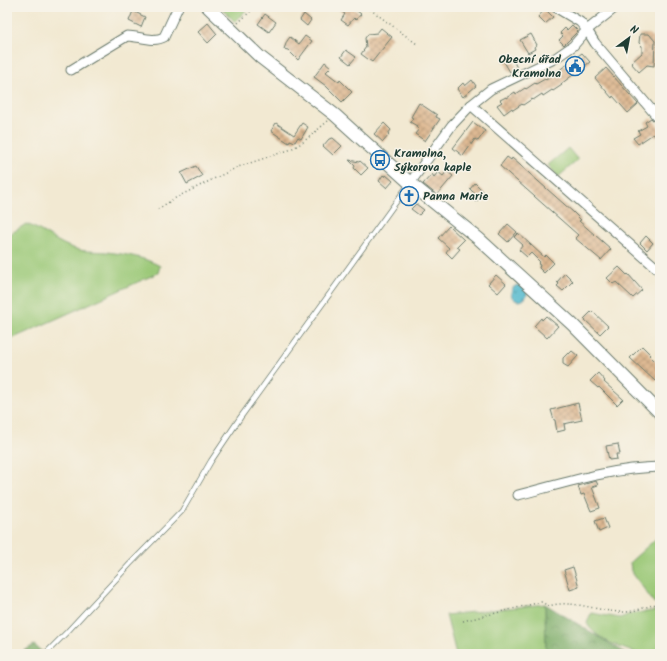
<svg xmlns="http://www.w3.org/2000/svg" width="667" height="661" font-family="Kalam,sans-serif">
	<defs>
		<pattern id="forest-crowns" width="20" height="18" patternUnits="userSpaceOnUse"><rect width="20" height="18" fill="#7bac67"/><path d="M2 6a3 3 0 1 1 6 0M12 15a3 3 0 1 1 6 0" fill="none" stroke="#648d56"/></pattern>
		<pattern id="water-ripples" width="26" height="14" patternUnits="userSpaceOnUse"><rect width="26" height="14" fill="#4fb8cd"/><path d="M2 4q2-2 4 0t4 0M15 11q2-2 4 0t4 0" fill="none" stroke="#4197a7"/></pattern>
		<pattern id="building-cross-hatch" width="8" height="8" patternUnits="userSpaceOnUse"><rect width="8" height="8" fill="#deb993"/><path d="M0 0l8 8M0 8l8-8" fill="none" stroke="#b39879"/></pattern>
	</defs>
	<rect width="100%" height="100%" fill="#f7f3e8"/>
	<filter id="ink" filterUnits="userSpaceOnUse"><feTurbulence type="fractalNoise" baseFrequency=".025" numOctaves="2"/><feDisplacementMap in="SourceGraphic" scale="8" xChannelSelector="R" yChannelSelector="G"/><feConvolveMatrix kernelMatrix="1 2 1 2 8 2 1 2 1" color-interpolation-filters="sRGB"/></filter>
	<filter id="wash" filterUnits="userSpaceOnUse"><feTurbulence type="fractalNoise" baseFrequency=".012" numOctaves="4" result="noise"/><feDisplacementMap in="SourceGraphic" scale="16" xChannelSelector="R" yChannelSelector="G"/><feGaussianBlur stdDeviation="0.9" result="paint"/><feColorMatrix in="noise" values="0 0 0 0 0 0 0 0 0 0 0 0 0 0 0 0 0 1.4 0 .05"/><feComposite in="paint" operator="in"/></filter>
	<g filter="url(#wash)">
		<rect width="100%" height="100%" fill="#f2e9d2"/>
		<g fill="#9ac876" stroke="#5c8255">
			<polygon points="220,7 249,7 235,22"/>
			<polygon points="568,148 578,160 558,177 548,165"/>
			<path d="M26,224C43,230 58,244 76,249C85,252 96,251 106,252C125,254 144,257 160,266L158,273L7,341V236Z"/>
			<polygon points="660,535 660,601 654,603 631,571 630,562"/>
			<polygon points="545,604 546,654 456,654 446,615"/>
			<path d="M660,610V654C654,654 647,655 641,654C626,651 592,637 587,623L591,613L620,618L630,614Z"/>
		</g>
		<g fill="url(#forest-crowns)" stroke="#4d744e">
			<polygon points="545,604 627,654 546,654"/>
			<polygon points="34,645 45,654 19,654"/>
		</g>
		<circle fill="url(#water-ripples)" stroke="#377a80" cx="519" cy="293" r="8"/>
		<g id="blocks">
			<g fill="url(#building-cross-hatch)">
				<polygon points="335,7 352,7 361,14 356,20 354,18 348,25 341,20 345,14"/>
				<polygon points="545,9 553,17 545,24 538,17"/>
				<polygon points="133,11 145,17 141,27 129,21"/>
				<polygon points="265,14 276,22 269,32 258,24"/>
				<polygon points="304,14 311,20 307,26 300,20"/>
				<polygon points="208,23 217,34 208,43 198,32"/>
				<polygon points="572,25 578,31 564,45 559,40 563,36 560,33 565,28 567,30"/>
				<polygon points="381,28 392,37 372,62 361,54 366,47 365,38 368,34 377,33"/>
				<polygon points="531,34 537,45 534,47 535,49 528,53 520,40"/>
				<polygon points="640,34 649,34 655,41 654,66 647,65 639,72 631,63 642,53 642,46 639,43"/>
				<polygon points="305,36 312,41 298,60 288,50 284,49 287,41 290,37 299,44"/>
				<polygon points="346,50 356,57 350,64 341,57"/>
				<polygon points="582,53 590,62 561,84 562,85 553,91 552,90 543,96 542,94 533,100 532,99 523,105 522,104 513,110 512,108 504,114 497,105 502,102 500,100 506,97 506,98 515,92 516,94 525,88 526,89 535,83 536,84 545,79 546,80"/>
				<polygon points="511,56 517,68 510,72 503,60"/>
				<polygon points="325,62 331,67 326,72 339,82 340,80 352,92 342,102 326,86 314,77"/>
				<polygon points="606,68 638,104 628,113 613,96 612,98 595,78"/>
				<polygon points="472,80 476,86 463,97 457,89 463,83 465,86"/>
				<polygon points="419,103 437,115 436,117 440,119 425,141 415,134 419,129 416,127 417,126 410,122 413,118 411,117"/>
				<polygon points="651,118 660,128 660,135 656,137 653,134 638,144 633,138 640,134 638,131 647,126 645,122"/>
				<polygon points="473,122 485,131 478,141 475,139 463,156 453,148"/>
				<polygon points="276,123 294,135 302,123 308,127 301,139 298,137 295,142 290,140 289,143 271,131"/>
				<polygon points="384,123 391,130 388,134 389,135 383,142 374,134"/>
				<polygon points="333,138 342,146 333,155 323,146 329,139"/>
				<polygon points="507,157 511,160 512,158 573,212 581,220 579,221 611,249 601,260 575,238 578,235 500,166"/>
				<polygon points="349,160 359,162 360,161 368,168 361,175 354,168 355,166"/>
				<polygon points="196,166 202,176 187,184 181,173"/>
				<polygon points="447,171 453,176 437,195 423,184 432,174 434,177 438,172 443,176"/>
				<polygon points="383,175 385,177 386,175 393,181 387,188 379,181"/>
				<polygon points="475,183 485,193 476,202 471,198 475,194 470,189"/>
				<polygon points="416,204 424,210 419,215 411,209"/>
				<polygon points="508,224 517,232 508,242 499,234"/>
				<polygon points="449,226 464,240 457,247 460,249 452,258 446,252 449,248 438,238"/>
				<polygon points="518,233 544,257 546,255 554,263 544,273 539,268 540,265 538,264 540,262 531,253 527,257 519,250 523,245 514,237"/>
				<polygon points="646,236 653,243 647,250 640,243"/>
				<polygon points="619,267 627,275 628,274 642,290 633,298 616,282 613,284 607,278"/>
				<polygon points="565,273 573,281 563,291 557,286 559,284 557,282"/>
				<polygon points="496,275 506,284 498,293 488,284"/>
				<polygon points="592,311 608,326 600,334 584,319"/>
				<polygon points="546,316 558,326 547,338 534,326 541,318 542,320"/>
				<polygon points="642,346 650,354 649,355 660,366 660,376 655,381 630,358"/>
				<polygon points="572,351 578,356 568,367 563,364 563,358 568,353 569,354"/>
				<polygon points="598,373 605,381 604,382 623,399 617,405 599,387 598,388 590,381"/>
				<polygon points="578,403 582,420 564,424 565,430 557,432 555,420 554,420 551,410"/>
				<polygon points="618,444 620,454 616,454 617,459 609,460 606,446"/>
				<polygon points="596,481 598,485 592,487 600,508 591,511 584,494 581,495 578,486"/>
				<polygon points="604,518 608,528 599,532 595,521"/>
				<polygon points="573,567 579,587 570,590 564,570"/>
			</g>
		</g>
	</g>
	<g filter="url(#ink)">
		<use href="#blocks" fill-opacity="0" stroke="#69796b" stroke-width="1"/>
		<g fill="none" stroke-linecap="round" stroke-linejoin="round">
			<g stroke="#69796b" stroke-width="6">
				<polyline id="service" points="45,654 67,632 130,564 182,511 211,461 240,418 409,184"/>
			</g>
			<g stroke="#69796b" stroke-width="11">
				<g id="minor">
					<polyline points="555,7 580,22 587,30 595,43 660,120"/>
					<path d="M71,70L127,36C139,36 153,43 164,37L178,7"/>
					<polyline points="471,105 660,271"/>
					<polyline points="410,183 452,125 471,105 491,89 554,59 573,46 587,30 616,7"/>
					<path d="M518,495C565,483 611,468 660,467"/>
				</g>
			</g>
			<g stroke="#69796b" stroke-width="14">
				<polyline id="tertiary" points="208,7 260,57 335,115 410,183 479,239 572,324 660,413"/>
			</g>
			<g stroke="#69796b" stroke-width="1.5" stroke-dasharray="1 3" stroke-linecap="butt">
				<polyline points="367,7 417,44"/>
				<polyline points="238,23 255,7"/>
				<polyline points="158,209 177,197 238,167 289,150 302,143 328,121"/>
				<path d="M463,621L541,602L549,606C571,599 597,611 620,612C634,613 647,606 660,603"/>
			</g>
			<use href="#service" stroke="#fff" stroke-width="4.5"/>
			<use href="#minor" stroke="#fff" stroke-width="9"/>
			<use href="#tertiary" stroke="#fff" stroke-width="12"/>
		</g>
	</g>
	<defs>
		<g id="civic-ring" transform="scale(1)"><circle r="9.5" fill="#f7f3e8" stroke="#1f6fb2" stroke-width="1.5"/><path d="M-.6-6.5H3V-4.5H.6V-3L4-1V1h2V6H-6V1h2V-1L-.6-3ZM-1.2 2.5V6h2.4V2.5Z" fill="#1f6fb2"/></g>
		<g id="bus-ring" transform="scale(1)"><circle r="9.5" fill="#f7f3e8" stroke="#1f6fb2" stroke-width="1.5"/><path d="M-5-6H5V4H4V6H2V4H-2V6H-4V4H-5ZM-3.5-4V0h7V-4ZM-3.5 1.2v1.5H-2V1.2ZM2 1.2v1.5H3.5V1.2Z" fill="#1f6fb2"/></g>
		<g id="church-ring" transform="scale(1)"><circle r="9.5" fill="#f7f3e8" stroke="#1f6fb2" stroke-width="1.5"/><path d="M-1.2-6h2.4v3.5h3.3v2.4h-3.3V6h-2.4V-.1h-3.3v-2.4h3.3Z" fill="#1f6fb2"/></g>
	</defs>
	<g fill-rule="evenodd">
		<use href="#civic-ring" x="575" y="66"/>
		<use href="#bus-ring" x="380" y="160"/>
		<use href="#church-ring" x="409" y="196"/>
	</g>
	<g text-anchor="middle" dominant-baseline="central" stroke-width="3" stroke-linejoin="round" paint-order="stroke">
		<g font-size="12" font-weight="bold" fill="#1f3d34" stroke="#f7f3e8" text-anchor="start">
			<text x="561" y="59" text-anchor="end">Obecní úřad<tspan x="561" dy="14">Kramolna</tspan></text>
			<text x="394" y="153">Kramolna,<tspan x="394" dy="14">Sýkorova kaple</tspan></text>
			<text x="423" y="196">Panna Marie</text>
		</g>
	</g>
	<rect width="667" height="661" fill="none" stroke="#f7f3e8" stroke-width="24"/>
	<g transform="translate(629 38) rotate(32)" stroke="#f7f3e8" stroke-width="3" paint-order="stroke">
	<path d="M0-3L7 15L0 10L-7 15Z" fill="#1f3d34"/>
	<text y="-6" font-size="11" font-weight="bold" text-anchor="middle" fill="#1f3d34">N</text>
	</g>
</svg>
